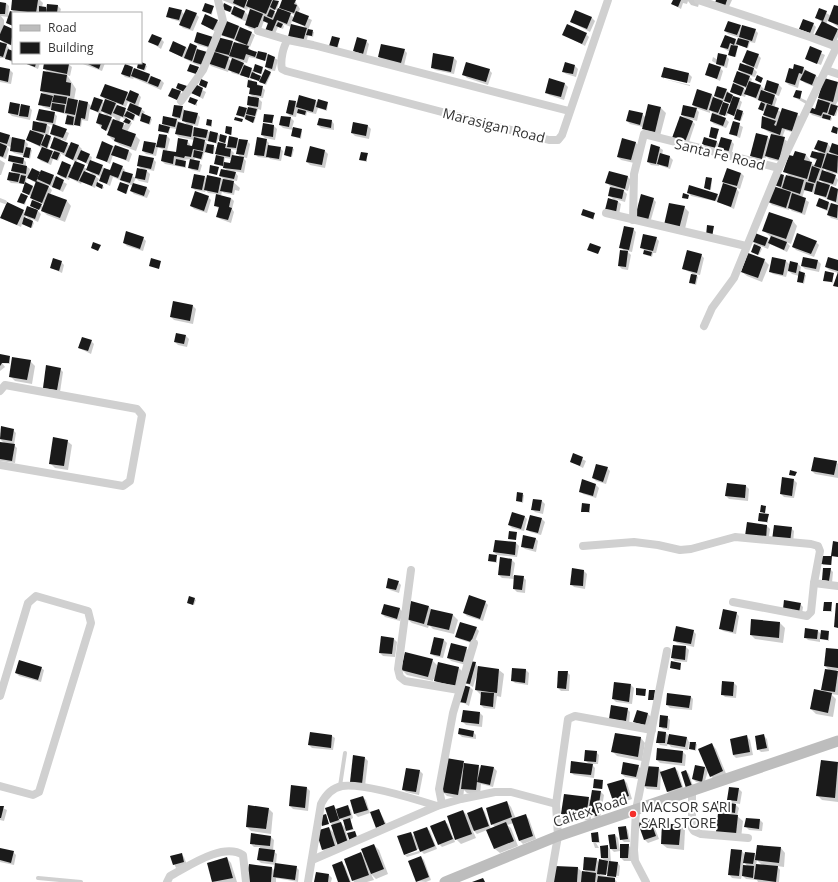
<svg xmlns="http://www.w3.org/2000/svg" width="838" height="882" font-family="'Open Sans',sans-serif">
	<rect width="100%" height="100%" fill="#fff"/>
	<g fill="#0003" fill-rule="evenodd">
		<polygon points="13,0 40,0 43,3 42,7 48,9 58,6 61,9 60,13 15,13 12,10"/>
		<path d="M222,0H247L249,2V0H274L279,3L277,9L285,12L281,8L284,0L295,1L300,9L298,13L312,20L308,30L314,32L313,37L308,35L306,43L291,27L281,23L284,26L283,29L278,27L274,36L268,24L264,21L260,32L249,28L246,25L247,22L235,17L232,13L224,9L231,8L233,10L234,8L245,12L249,16L251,10L248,8L247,10ZM274,9L278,11L277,14L274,12ZM289,13L295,15L294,18ZM292,20L305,27V29L291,25Z"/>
		<polygon points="674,0 700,0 698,7 691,5 688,1 687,4 683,3 681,9 672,4"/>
		<polygon points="717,0 732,0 727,11"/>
		<polygon points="0,3 6,3 9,6 8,17 1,16 4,20 4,26 13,30 13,46 4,43 9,48 9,50 13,52 13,63 6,58 0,58 0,43 5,44 0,39 2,33 0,33"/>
		<polygon points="213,7 212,15 203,11"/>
		<polygon points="838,7 838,27 828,20 826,24 838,31 838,37 834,46 822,22 816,18 820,9 831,16"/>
		<polygon points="181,11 184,14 196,14 199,17 193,31 183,28 180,25 181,22 171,19 168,16"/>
		<polygon points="592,18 595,21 590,32 571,22"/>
		<polygon points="217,21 220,24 216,32 202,24"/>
		<polygon points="813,24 816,27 813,35 801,29"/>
		<path d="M239,26L255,35L250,47L247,46L251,50L258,55L267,54L278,60L275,71L269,70L266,67L267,61L249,57L247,63L240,61L254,71L263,68L262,74L270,72L271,74L266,85L254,79L232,73L229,69L228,72L211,66L207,62L206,67L197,65L170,51L186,47L188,50L190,45L197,47L199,51L218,54L214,51L232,42L241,45L237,41L223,36L220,34ZM227,57L234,59L232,62ZM255,72L264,75L262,78L254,74Z"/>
		<polygon points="740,26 742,28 755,30 758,33 755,43 750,42 748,48 738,45 736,57 730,56 730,52 721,47 735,39 738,42 740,38 728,34 725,31"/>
		<polygon points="198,33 212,49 198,45 195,42"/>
		<polygon points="563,34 586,34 589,37 585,46"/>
		<polygon points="161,39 164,42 161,49 149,41"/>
		<polygon points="339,39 338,49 332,47"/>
		<polygon points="366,41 369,44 366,56 357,54 354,51"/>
		<polygon points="810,48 825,55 821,65 806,59"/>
		<polygon points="404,50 407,53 404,66 382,60 379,57"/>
		<path d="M758,55L761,58L757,69L752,67L757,72L755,77L747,75L752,79L751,82L761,86L764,89L763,92L770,94L765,89L768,82L779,85L782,88L779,96L773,94L777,99L774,108L781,112L797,114L800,117L795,133L785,130L782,138L787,141L782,162L769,159L766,156L765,161L754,159L751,156L768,137L770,140L772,134L762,128L768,119L764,115L765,112L759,109L762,102L746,94L745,97L731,92L739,87L734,82L744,74L739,70L748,67L744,62ZM742,86L747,89L746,91Z"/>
		<polygon points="726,56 729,59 727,68 720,66 712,61 713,57 718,60"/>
		<polygon points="454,58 457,61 454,74 435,70 432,67"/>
		<polygon points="24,63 40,63 38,69"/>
		<path d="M45,63H67L72,67L70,76L67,75L76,89L74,100L79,103H88L92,107L102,101L104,103L106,100L101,96L128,93L138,94L141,97L138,107L145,112L143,115L152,119L150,125L142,122V118L132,113L135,117L134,121L126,117V119L132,123L127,132L135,135L140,140L136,151L120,145L113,140L108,135L111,127L107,131L103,129L97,123L100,114L90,108L88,121L82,120L81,127L74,124V126L67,125L68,115L43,107L40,104L46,95L41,91L48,73L44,68ZM113,102L126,107L128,102L131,103L127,111ZM102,111L108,117L101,114ZM108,115L114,117L118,122L113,120ZM121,117L126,120L125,125L119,122Z"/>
		<polygon points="80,63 105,63 102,71"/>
		<polygon points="140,63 147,66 145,71 138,68"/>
		<polygon points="125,65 161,80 164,83 161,90 134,78 133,79 125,77 122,74"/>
		<polygon points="575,66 578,69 576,77 566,74 563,71"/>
		<polygon points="0,68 10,70 13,73 11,84 0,82"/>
		<polygon points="664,68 689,74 692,77 690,83 664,77 664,79 662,77"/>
		<polygon points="720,68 723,71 720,81 706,74"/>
		<polygon points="803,68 819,78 815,87 805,83 800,79 798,88 789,85 786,82 793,71"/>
		<polygon points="489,70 492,73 488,85 467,78 464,75"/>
		<polygon points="244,78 252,80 251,82 257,83 265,90 263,98 257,97 262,102 261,110 258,109 254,123 238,115 246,109 248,111 251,109 248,105 255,99 250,94 251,90 248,86 249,80"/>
		<polygon points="550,79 565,84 568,87 564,100 549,95 546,92"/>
		<polygon points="664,79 690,85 690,86"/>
		<polygon points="825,79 838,83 838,101 835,106 838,109 836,116 828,114 832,118 831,121 812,115 809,112 816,110 823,102 819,97"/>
		<polygon points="195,86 206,92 203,99 192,93"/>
		<path d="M718,87L726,90L742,102L739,111L744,113L741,121L728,112L727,116L722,114V116L729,122L726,128L714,124L711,121L713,113L710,110V113L696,108L693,105L712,95L714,97ZM715,96L720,101L714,99ZM720,100L732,104L730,107L724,103Z"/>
		<polygon points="180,92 183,95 180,102 170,96"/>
		<polygon points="801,92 801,98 807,101 806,104 794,97"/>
		<polygon points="197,101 197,106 189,102"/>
		<polygon points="316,101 318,103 328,102 327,111 318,108 316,114 307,112 306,116 297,112 296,117 290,116 287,113 296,102 298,104"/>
		<polygon points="19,105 22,107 29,107 32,110 30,120 12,116 9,113"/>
		<path d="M182,107L185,111L197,114L200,117L198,126L192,125L194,128L218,134L221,137L226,136V143H224L228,147L230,137L247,141L250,144L247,158L242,157L246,161L244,173L234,171L238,176L237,181L231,180L240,188L239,191L235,190L234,195L224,193L222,191L221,196L231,198L234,201L232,209L234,212L231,223L220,219L217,216L219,209L215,205L217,194L208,193L206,190L205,192L195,190L192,187L205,177L207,179L208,176L224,179L220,176L228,172L224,167L216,164L219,157L216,154L218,144L204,140L208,145L215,147L214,154L206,152L204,153L202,160L195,158L194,160L202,165L200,172L192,170L189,167L191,159L183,160L186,163V168L176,166L165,164L162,161L164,150L158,147L156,156L146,154L143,151L155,144L158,146L167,136L170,139L167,151L176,153L187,141L190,144V147H193L194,140L179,137L176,134L177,129L170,128L169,134L159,131L166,127L163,124L176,120L187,125L183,120L176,119L173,116ZM218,139L223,144L217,143ZM230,149L238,150L237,153L241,158L233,156L234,153ZM225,158L232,159L231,165L224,163Z"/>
		<polygon points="661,108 666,113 660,136 648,133 643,127 630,124 627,121 642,114 646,118"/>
		<polygon points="696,109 699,112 697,121 690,119 695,124 688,145 676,141 686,119 682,115"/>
		<path d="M54,113L57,116L55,126L69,133L66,141L61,139V141L70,146L71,143L79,146L82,149L81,151L92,157L91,161L110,171L122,167L125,170L124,172L136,178L133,184L147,188L150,191L147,198L134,194L131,191L133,186L113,177L110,186L100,181L101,177L93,174L99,179L97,183L104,187L103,189L96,185L95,188L82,182L81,184L70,178L69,180L61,177L58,174L63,163L73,168L76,162L58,152L61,155L58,161L53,159L51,165L41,161L38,158L42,148L27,140L36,133L33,130L41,123L37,120ZM46,124L54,125L51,134L55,137L52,148L55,151L54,154L47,150L52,138L48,136L50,127ZM39,134L46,135L45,138L44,136ZM78,159L89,165L87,169L76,162ZM87,169L93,175L85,172Z"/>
		<polygon points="273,116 273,124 264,121"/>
		<polygon points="291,118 294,121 292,128 302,131 301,139 292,136 293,130 283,128 280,125"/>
		<polygon points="212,121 212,127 208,126 207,125"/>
		<polygon points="332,121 334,124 334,130 321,128 318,125"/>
		<polygon points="733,122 743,127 740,138 730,134"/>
		<polygon points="264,124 274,126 277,129 275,140 265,138 262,135"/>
		<polygon points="368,126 371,129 369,139 355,136 352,133"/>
		<polygon points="232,128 232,135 227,134 226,133"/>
		<polygon points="718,130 717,139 710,137"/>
		<polygon points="0,133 9,136 12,138 25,141 28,144 27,148 32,150 30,159 25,156 14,153 11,150 11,147 5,145 9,149 6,159 0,157"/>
		<polygon points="705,138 717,142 720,145 731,141 734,144 731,156 717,154"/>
		<polygon points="266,140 269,143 269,146 280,148 283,151 281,161 270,159 268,156 267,158 258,157 255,154"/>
		<polygon points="635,142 638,145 634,163 621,160 618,157"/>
		<path d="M828,144L831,148L838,146V174L833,173L838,180L836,186L827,184L832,188L838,190V204L805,189L802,198L809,202L805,215L792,211L789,208V210L772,205L769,202L787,192L775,185L784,176L786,178L790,177L785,171L794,157L806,155L810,160V162L815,166L817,161L811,157L821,154L816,149ZM829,152L834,156L828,154ZM824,168L829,174L823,172ZM820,180L825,184L819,183Z"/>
		<polygon points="113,146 129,151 132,154 129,162 113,155 110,164 97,157"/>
		<polygon points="287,147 294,149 292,157 286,156"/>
		<polygon points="660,148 663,150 662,155 670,157 673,160 670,169 659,165 659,166 651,165 648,162"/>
		<polygon points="325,151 328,154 325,168 310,165 307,162"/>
		<polygon points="367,154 367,162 360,160"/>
		<path d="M23,159L26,162V166L30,169L29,175L32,170L53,176L67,184L63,192L46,184L52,190L50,195L67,201L71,206L65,222L47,215L41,209L32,207L33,200L31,196L23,192L26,184L11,183L8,180L16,174L12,171L14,164L9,160ZM24,176L29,177L32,181L37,183L35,188L25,184L27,178ZM39,202L45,205L43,207L39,203Z"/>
		<polygon points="153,159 156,162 154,171 145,169 150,174 148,183 139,181 136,178 142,170 138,165"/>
		<polygon points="0,160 5,163 1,175 0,175"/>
		<polygon points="741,173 744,176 740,189 735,187 739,192 734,209 719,202 691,196 688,192 717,195 720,197 728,186 723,182"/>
		<polygon points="628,177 631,180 628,191 622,189 627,194 625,202 615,199 621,204 619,215 609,213 615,201 609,195 611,187 607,183"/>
		<polygon points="712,179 711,190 706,189 705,188"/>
		<polygon points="128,186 127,194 118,190"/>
		<polygon points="27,197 25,205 20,203"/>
		<polygon points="208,197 211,200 207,213 194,209 191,206"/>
		<polygon points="653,199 656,202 650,223 639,220"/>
		<polygon points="819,199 838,206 838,220 831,218 828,215 829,212 817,206"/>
		<path d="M8,204L26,213L28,207L38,211L41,214L38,222L30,218L34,223L32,228L22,224L21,227L5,220L2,217ZM26,216L31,221L25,218Z"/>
		<polygon points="684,207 689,212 684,233 670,230"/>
		<polygon points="594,214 594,220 582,215"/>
		<polygon points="793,221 797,226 791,244 786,242 790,246 787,252 770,244 768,249 758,245 762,249 759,255 752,252 755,244 752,241 768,239 770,241 771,237 764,231"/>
		<polygon points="633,229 636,232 632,252 627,251 631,255 628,270 622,269 619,266 625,252 621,247"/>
		<polygon points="143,238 146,241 143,251 127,246 124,243"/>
		<polygon points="656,238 659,241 656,253 653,253 652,257 646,255 645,251 641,247"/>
		<polygon points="816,242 819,245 814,257 796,250 793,247"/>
		<polygon points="701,255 704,258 700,275 695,274 698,277 696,285 692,284 692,273 683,269"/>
		<polygon points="764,260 769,265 762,282 747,276 742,272"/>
		<polygon points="786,261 790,265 791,262 798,264 801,267 800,273 806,275 804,284 798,281 799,276 792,274 788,270 786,277 773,274 770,271"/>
		<polygon points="818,261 821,264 819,272 805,269 802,266"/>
		<polygon points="838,261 838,273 829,270 826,267"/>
		<polygon points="61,262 64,265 62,273 51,268"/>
		<polygon points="833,274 833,283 824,280"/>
		<polygon points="193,306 196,309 193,324 174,320 171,317"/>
		<polygon points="186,336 189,339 187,347 178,345 175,342"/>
		<polygon points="91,341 94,344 91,354 79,348"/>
		<polygon points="9,357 10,364 2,363 5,367 0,371 0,358"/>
		<polygon points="30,361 35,366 32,384 15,381 10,376"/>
		<polygon points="60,369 63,372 60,392 47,390 44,387"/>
		<polygon points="13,430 16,433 14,445 17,448 15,463 0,461 0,443 5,444 0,439"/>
		<polygon points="67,441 72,445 68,470 55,468 50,463"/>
		<polygon points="574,455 586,461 583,468 571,462"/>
		<polygon points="836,462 838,464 838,478 815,474 812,471"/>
		<polygon points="607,468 610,471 606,484 596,481 593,478"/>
		<polygon points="794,480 797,483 794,498 784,497 781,494"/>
		<polygon points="583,481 596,485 599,488 596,498 583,494 580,491"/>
		<polygon points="746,486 749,489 748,501 729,499 726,496"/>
		<polygon points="518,493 524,495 523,503 517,501"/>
		<polygon points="534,500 542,501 545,504 543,514 535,512 532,509"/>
		<polygon points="590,505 590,513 582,511"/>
		<polygon points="768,515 768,523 759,520"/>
		<polygon points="524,516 527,519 524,531 512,528 509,525"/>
		<polygon points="531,516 542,519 545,522 541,535 530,532 527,529"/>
		<polygon points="748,524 767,526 770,529 768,542"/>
		<polygon points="791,528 794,531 793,544 776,542"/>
		<polygon points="535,538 538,541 536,552 525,549 522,546"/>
		<polygon points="516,543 519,546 517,557 497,555 494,552"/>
		<polygon points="496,556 497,563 489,561"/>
		<rect x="823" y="557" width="9" height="8"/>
		<polygon points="500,558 512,560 515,563 513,576 523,577 526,580 525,593 517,592 514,589 515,579 502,578 499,575"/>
		<polygon points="830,569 833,572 832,583 826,583"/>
		<polygon points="584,571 587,574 585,589 574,587 571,584"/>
		<polygon points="398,582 401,585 399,593 390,590 387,587"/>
		<polygon points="190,597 196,600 194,605 188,603"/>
		<polygon points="485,602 488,605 483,621 467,616 464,613"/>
		<polygon points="831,603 832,612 825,611 824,610"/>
		<polygon points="800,604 803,607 802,614 787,612"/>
		<polygon points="429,607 432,610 453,615 458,620 454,634 433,629 429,625 428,628 412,623 407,619"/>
		<polygon points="400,609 403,612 400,621 385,617 382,614"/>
		<polygon points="736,613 739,616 736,634 723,631 720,628"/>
		<polygon points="752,620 780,623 785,628 783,643 755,639 751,635"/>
		<polygon points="476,628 479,631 474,644 459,639 456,636"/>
		<polygon points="693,631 696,634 694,647 677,643 674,640"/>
		<polygon points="818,631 821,634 829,632 829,641 820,638 820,642 808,640 805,637"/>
		<polygon points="382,637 394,639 397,642 395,657 383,656 380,653"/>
		<polygon points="435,638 444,640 447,643 443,658 434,656 431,653"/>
		<polygon points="686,647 689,650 687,662 675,661 672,658"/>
		<polygon points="466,648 469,651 466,665 451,661 448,658"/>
		<polygon points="838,650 838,670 836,670 838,672 838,695 831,694 836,699 833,717 816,714 811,709 826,693 822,689 829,670 825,666"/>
		<polygon points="432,660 438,666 439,664 459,668 464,673 460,690 440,685 433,679 433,681 407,675 402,670"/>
		<polygon points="475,663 478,667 499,670 504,674 501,697 497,696 495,709 484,708 481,705 481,695 476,690 478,671 473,687 464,682"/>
		<polygon points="681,663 681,670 671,668"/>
		<polygon points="41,668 44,670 41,682 19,676 16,673"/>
		<polygon points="526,670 529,673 528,685 515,683 512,680"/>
		<polygon points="567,672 570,675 569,691 561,691 558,688"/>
		<polygon points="723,682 734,683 737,686 736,698 725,697 722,694"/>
		<polygon points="631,685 634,688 632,704 616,702 613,699"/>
		<polygon points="470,687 473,690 469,706 460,701"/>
		<polygon points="646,690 646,696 637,694"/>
		<polygon points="690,696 693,699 692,710 670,708 667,705"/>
		<polygon points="627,709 630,712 629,724 613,721"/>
		<polygon points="464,711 480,713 483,716 482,727 466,725 463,722"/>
		<polygon points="648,714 651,717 648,728 637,725 634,722"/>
		<polygon points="667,717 670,720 669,730 663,729 660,726"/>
		<polygon points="473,732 476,735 476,739 462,737 459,734"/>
		<polygon points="666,733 670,737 687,738 689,742 697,744 696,751 690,749 691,743 689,743 688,750 671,747 668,743 667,746 660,745 657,742"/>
		<polygon points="332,736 335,738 333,750 312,748 309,745"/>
		<polygon points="764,736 767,739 769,751 761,752 758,749"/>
		<polygon points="747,737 750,740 753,755 736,758 733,755"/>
		<polygon points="641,738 645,743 642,761 617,756 612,751"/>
		<polygon points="712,744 716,749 727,776 715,781 711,776"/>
		<polygon points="658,749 683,752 686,755 685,766 660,763 657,760"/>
		<polygon points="596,752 599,755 598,764 591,764 595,768 594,778 574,775 571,772 589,764 585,760"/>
		<polygon points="353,756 365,758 368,761 365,786 354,785"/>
		<polygon points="822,761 838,763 838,802 822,800 817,795"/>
		<polygon points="463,762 466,765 478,766 481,769 494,768 497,771 493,787 481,784 480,795 467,793 464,790 463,799 447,796 442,791"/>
		<polygon points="638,766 641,769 639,779 625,777 622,774"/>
		<polygon points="659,768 662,773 675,768 678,771 684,790 671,795 668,792 661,774 660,790 647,789 644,786"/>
		<polygon points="705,768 708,771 704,784 696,782 693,779"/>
		<polygon points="420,771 423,774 419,795 406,792 403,789"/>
		<polygon points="686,771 689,774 694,789 682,773"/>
		<polygon points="624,780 627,783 632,799 617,804 614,801"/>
		<polygon points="603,781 603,789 594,787"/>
		<polygon points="292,787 307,788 310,791 308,811 293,809 290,806"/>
		<polygon points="739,789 742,792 740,804 734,803 739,808 737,816 743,821 741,838 717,831 721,814 717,810 732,804 728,800"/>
		<polygon points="601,792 604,795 600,818 591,817 591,821 567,818 562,813 588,798 591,801"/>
		<polygon points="363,797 366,800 370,813 358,817 355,814 351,801"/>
		<polygon points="507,802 511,807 516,819 526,816 529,819 536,839 523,844 520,841 514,823 507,825 511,828 518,846 500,853 495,849 487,830 477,834 472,829 476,838 461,844 456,839 463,811 470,818 482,809 485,812 491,829 496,828 492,824"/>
		<path d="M334,806L337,810L348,807L351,810L353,818L350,820L354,830L348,831L345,828L350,846L341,848L336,842L338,849L326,853L323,850L329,828L335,834L334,826L331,823ZM339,818L344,821L346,829L341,823Z"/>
		<polygon points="0,807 7,810 4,821 0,820"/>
		<polygon points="269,809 273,813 271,834 251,831 247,827"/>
		<polygon points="379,810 388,827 380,830 377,827"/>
		<polygon points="650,820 653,823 659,839 648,843 645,840"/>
		<polygon points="760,820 763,823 762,831 749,830 746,827"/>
		<polygon points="445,822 448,824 455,842 442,847 439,844"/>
		<polygon points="681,826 685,830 684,850 667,848 662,844"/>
		<polygon points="625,827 628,830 630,842 624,842 621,839"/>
		<polygon points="427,828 430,831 437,849 424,854 420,850 422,848 405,853 411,833 416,838"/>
		<polygon points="598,833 600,843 596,843 599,848 595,848 593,842"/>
		<polygon points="252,835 271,837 274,840 273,851 277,854 276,864 296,867 299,870 298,882 276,878 276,882 248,882 272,868 275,871 276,865 261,863 258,860 260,847 254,847 251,844"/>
		<polygon points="615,835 618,838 620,851 614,852 611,849"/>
		<polygon points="374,845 379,850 388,874 376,879 371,874 374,880 367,882 354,882 345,859 361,853 366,858"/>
		<polygon points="628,845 631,848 631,861 624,861 621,858"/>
		<polygon points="607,846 610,849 611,862 618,863 620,866 619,876 600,873 600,875 619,878 614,878 617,882 555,882 555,867 578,868 583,873 587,873 584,869 596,859 599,862 605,861 602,858"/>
		<path d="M781,848L785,853L784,867L777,866L780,870L779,882H758L757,880L746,879L742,875L741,879L732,878L729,874L732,850L742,851L745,855L754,854L757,856ZM757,860L762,865H756ZM744,862L748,867L743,866Z"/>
		<polygon points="0,849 13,852 16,855 14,865 0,862"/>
		<polygon points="419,851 420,853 407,857 405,855"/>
		<polygon points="181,854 184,857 187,865 176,868 171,857"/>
		<polygon points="421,857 424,860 431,880 426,882 416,881"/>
		<polygon points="227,858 231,863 237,882 213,882 208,864"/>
		<polygon points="342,863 345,866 351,882 339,882"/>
		<polygon points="329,875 332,878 331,882 315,882"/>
	</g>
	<g fill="#1a1a1a">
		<polygon points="12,0 38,0 36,13 11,10"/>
		<polygon points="234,0 247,0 244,8 233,3"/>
		<polygon points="248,0 272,0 266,14 246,6"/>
		<polygon points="273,0 279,1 275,10 270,7"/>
		<polygon points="282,0 296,0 294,4 297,5 294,13 279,8"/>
		<polygon points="673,0 681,0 678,7 671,4"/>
		<polygon points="716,0 727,0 724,9 714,6"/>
		<polygon points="0,2 6,3 5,14 0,14"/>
		<polygon points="205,3 214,6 211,14 202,11"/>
		<polygon points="224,3 232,7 230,12 222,9"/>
		<polygon points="47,4 58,5 57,13 46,13"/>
		<polygon points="834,5 838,6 838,25 828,21"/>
		<polygon points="39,6 46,7 46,13 39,13"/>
		<polygon points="234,6 245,11 242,19 231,14"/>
		<polygon points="169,7 182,10 179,20 166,17"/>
		<polygon points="278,8 291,13 287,24 277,20 271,34 265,31 268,23 263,21 264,16 273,20"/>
		<polygon points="819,8 827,11 823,21 815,18"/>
		<polygon points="186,9 197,13 190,29 179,25"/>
		<polygon points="250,9 263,14 257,29 245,25"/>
		<polygon points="270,9 275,11 272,18 267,16"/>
		<polygon points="575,10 592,17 587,29 570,22"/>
		<polygon points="10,11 13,12 13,26 6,23"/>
		<polygon points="296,11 309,16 305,26 292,21"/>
		<polygon points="205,14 218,20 213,30 201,24"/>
		<polygon points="803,19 814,23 810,33 799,29"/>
		<polygon points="224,20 239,26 234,39 218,34"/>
		<polygon points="728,21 741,25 737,35 724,31"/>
		<polygon points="822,21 838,29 831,44 814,36"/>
		<polygon points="278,22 283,24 281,28 276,26"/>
		<polygon points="291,24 307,28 303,41 288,37"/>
		<polygon points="567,24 587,33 582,44 562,35"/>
		<polygon points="4,25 13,29 11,45 0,40 0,34"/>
		<polygon points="742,25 756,29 752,41 739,37"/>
		<polygon points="240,27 252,32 247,45 235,40"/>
		<polygon points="308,29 313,30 312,36 306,35"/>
		<polygon points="197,32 213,37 209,47 194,42"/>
		<polygon points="152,34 162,38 158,46 148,42"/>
		<polygon points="725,35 736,39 734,45 730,43 728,49 720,47"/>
		<polygon points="332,36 340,38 337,48 329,46"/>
		<polygon points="217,37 233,41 229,55 213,51"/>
		<polygon points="357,37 367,40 363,54 353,51"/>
		<polygon points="738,38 749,41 747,48 736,44"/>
		<polygon points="173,41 186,47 182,57 169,51"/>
		<polygon points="0,42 7,44 3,57 0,56"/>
		<polygon points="234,42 249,46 248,49 257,52 255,57 246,54 244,60 229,56"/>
		<polygon points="190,43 197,46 192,61 184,58"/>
		<polygon points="381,44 405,49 401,63 378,57"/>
		<polygon points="731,45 738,46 735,57 728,55"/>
		<polygon points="810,46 822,51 817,64 805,59"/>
		<polygon points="8,49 13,51 13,61 5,59"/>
		<polygon points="197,49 207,52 203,65 193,62"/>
		<polygon points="747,50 759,54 754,67 742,62"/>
		<polygon points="212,51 229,57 225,69 207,63"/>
		<polygon points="258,51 267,53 265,61 256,58"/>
		<polygon points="433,53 454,57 451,72 431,68"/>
		<polygon points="718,53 727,55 724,66 716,64"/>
		<polygon points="268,54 275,57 272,69 265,67"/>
		<polygon points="232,58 244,63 239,74 228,70"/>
		<polygon points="141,62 146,64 144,70 137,68 138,63"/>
		<polygon points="466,62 490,69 486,82 462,75"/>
		<polygon points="565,62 575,65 573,74 562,72"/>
		<polygon points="24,63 36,63 35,67"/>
		<polygon points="44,63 69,64 67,74 43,69"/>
		<polygon points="88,63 101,63 99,69 88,64"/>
		<polygon points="709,63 721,67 717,79 705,75"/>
		<polygon points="740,63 754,68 752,75 738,70"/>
		<polygon points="125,64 133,67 130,77 121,74"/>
		<polygon points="190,64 199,67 196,74 187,71"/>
		<polygon points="255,64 263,67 261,74 253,71"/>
		<polygon points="794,64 804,67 802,74 799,73 795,85 785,82 789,68 793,69"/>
		<polygon points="244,65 252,68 249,78 240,75"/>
		<polygon points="0,67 10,69 8,82 0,80"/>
		<polygon points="664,67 689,73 687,83 661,77"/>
		<polygon points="134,68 150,74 147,82 131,76"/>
		<polygon points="265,69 271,72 265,84 259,82"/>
		<polygon points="805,70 816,75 812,85 800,80"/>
		<polygon points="43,71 67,75 66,82 71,83 70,96 40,91"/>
		<polygon points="737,71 750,76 746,87 733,82"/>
		<polygon points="252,72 261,76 259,81 250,78"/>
		<polygon points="757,75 763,78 761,83 755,80"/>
		<polygon points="151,76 161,80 158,87 148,83"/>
		<polygon points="549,78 565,83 561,97 545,93"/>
		<polygon points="824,78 838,82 833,102 818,98"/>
		<polygon points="201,79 208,82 206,88 199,85"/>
		<polygon points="248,80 257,82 257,85 263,86 261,96 249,94 250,88 247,87"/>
		<polygon points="767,80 779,84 776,94 764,90"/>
		<polygon points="749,81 761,85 756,98 744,94"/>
		<polygon points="178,83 187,86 184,92 176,88"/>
		<polygon points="733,83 744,88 741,96 730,92"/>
		<polygon points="105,84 128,92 123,105 100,96"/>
		<polygon points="195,84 203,88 200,97 191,93"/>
		<polygon points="717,86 727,89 723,99 714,96"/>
		<polygon points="172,88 181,91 177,100 168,96"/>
		<polygon points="697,89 712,94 707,110 692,105"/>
		<polygon points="130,90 139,94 135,104 126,100"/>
		<polygon points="761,90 775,95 772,105 758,100"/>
		<polygon points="796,90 802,91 800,99 793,97"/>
		<polygon points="727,92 733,95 730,103 724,101"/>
		<polygon points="41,93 53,96 50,107 38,105"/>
		<polygon points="54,95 67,97 66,104 52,102"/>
		<polygon points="299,95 316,100 313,112 296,107"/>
		<polygon points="248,96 259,98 258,107 247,105"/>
		<polygon points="733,96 740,98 734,116 727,113"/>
		<polygon points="94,97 103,100 98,112 90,109"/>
		<polygon points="190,97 198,100 195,105 188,102"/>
		<polygon points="713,97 723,101 718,113 709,110"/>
		<polygon points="68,98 78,100 75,115 65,113"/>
		<polygon points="105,99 116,103 111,115 101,111"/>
		<polygon points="318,99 328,102 326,110 316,107"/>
		<polygon points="818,99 830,103 827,113 823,112 821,116 808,112 810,107 815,109"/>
		<polygon points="79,100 88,102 85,119 81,118 80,126 74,125"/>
		<polygon points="289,100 296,101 293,115 286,113"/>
		<polygon points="10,102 20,104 18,115 8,113"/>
		<polygon points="723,102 729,104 725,116 719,114"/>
		<polygon points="761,102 765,104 763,111 758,109"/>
		<polygon points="52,103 65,105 64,113 51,110"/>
		<polygon points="130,103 142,108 139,116 127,110"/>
		<polygon points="21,104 30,106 28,117 19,116"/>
		<polygon points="648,104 661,107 655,132 642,129"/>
		<polygon points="767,104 779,108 775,119 763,115"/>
		<polygon points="831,104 838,106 834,116 828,114"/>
		<polygon points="117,105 126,108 123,117 113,113"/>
		<polygon points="174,105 183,106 180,118 172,116"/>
		<polygon points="683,105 697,108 694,118 681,115"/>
		<polygon points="239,106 247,108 245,114 242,114 245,114 244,117 236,115"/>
		<polygon points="248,107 257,109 255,116 246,114"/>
		<polygon points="782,108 798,113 792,131 782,128 780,135 761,128 762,116 776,121 774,125 776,126"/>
		<polygon points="39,109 55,112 53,123 36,120"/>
		<polygon points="298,109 306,111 305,115 297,113"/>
		<polygon points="737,109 743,111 740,121 734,119"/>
		<polygon points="184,110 198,113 195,124 182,121"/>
		<polygon points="629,110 643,113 640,125 626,121"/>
		<polygon points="127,111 135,115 133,120 124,116"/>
		<polygon points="99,113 112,117 106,131 101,128 102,125 96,123"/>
		<polygon points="142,113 151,117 149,124 140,121"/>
		<polygon points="712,113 726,118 723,126 710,121"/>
		<polygon points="264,114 274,115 272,123 263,122"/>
		<polygon points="823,114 831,116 830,120 822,118"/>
		<polygon points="67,115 74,117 73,125 65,124"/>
		<polygon points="246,115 255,117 253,123 245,119"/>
		<polygon points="163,116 177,119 175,127 162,124"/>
		<polygon points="281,116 291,117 289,127 279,125"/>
		<polygon points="680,116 693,121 685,142 672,138"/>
		<polygon points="235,117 243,119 242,122 234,120"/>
		<polygon points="126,118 131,121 129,124 123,122"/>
		<polygon points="319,118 332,120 331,128 317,125"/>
		<polygon points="113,119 124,123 122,129 136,134 131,147 114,141 115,138 107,135"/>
		<polygon points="207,119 212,120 211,126 206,125"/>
		<polygon points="33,121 47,124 45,133 32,130"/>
		<polygon points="733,121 740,123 737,136 729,134"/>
		<polygon points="178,122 193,126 191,137 175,134"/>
		<polygon points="353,122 368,125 366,136 351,133"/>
		<polygon points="263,123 274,125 273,137 261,135"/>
		<polygon points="53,124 67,129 63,138 50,134"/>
		<polygon points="159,124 170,127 168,133 158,131"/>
		<polygon points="226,126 232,127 231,135 225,133"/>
		<polygon points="833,126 838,128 837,134 831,132"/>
		<polygon points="194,127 208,130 206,138 193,136"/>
		<polygon points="293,127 302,129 300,138 291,136"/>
		<polygon points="711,127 719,129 716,139 709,137"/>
		<polygon points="30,130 44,135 40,146 26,140"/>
		<polygon points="210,131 218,133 216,143 208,141"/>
		<polygon points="0,132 10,135 7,144 0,142"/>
		<polygon points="756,133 768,136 762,159 750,156"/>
		<polygon points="46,134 51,136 47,148 41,145"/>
		<polygon points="159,134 167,135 165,148 156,147"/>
		<polygon points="220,134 227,136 225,143 219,141"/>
		<polygon points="771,134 785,137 779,160 765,156"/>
		<polygon points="229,136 238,138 236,148 227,147"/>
		<polygon points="12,137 25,140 23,153 10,151"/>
		<polygon points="54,137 68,143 64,153 50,148"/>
		<polygon points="194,137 205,140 203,151 193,149 191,157 185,156 184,158 174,156 173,164 161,161 163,150 176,152 178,138 188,140 187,145 192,146"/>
		<polygon points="257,137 267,139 264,156 254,155"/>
		<polygon points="704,137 717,141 714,151 701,147"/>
		<polygon points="721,137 732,140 728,153 717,150"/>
		<polygon points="622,138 636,142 631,160 617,157"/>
		<polygon points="239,139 248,140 244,155 236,154"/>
		<polygon points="818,140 828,143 825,153 814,149"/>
		<polygon points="102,141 113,146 107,162 96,158"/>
		<polygon points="144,141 156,143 153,154 142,151"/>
		<polygon points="71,142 79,145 73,160 65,156"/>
		<polygon points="218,142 226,144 225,148 231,149 230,157 215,154"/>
		<polygon points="0,143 7,146 3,157 0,156"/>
		<polygon points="832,143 838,145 838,155 829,152"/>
		<polygon points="207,144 214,145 213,154 205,152"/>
		<polygon points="651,144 660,147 656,164 647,162"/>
		<polygon points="115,145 129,150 126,160 111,155"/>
		<polygon points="268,145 281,147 279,159 266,157"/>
		<polygon points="286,146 293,147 291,157 284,155"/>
		<polygon points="310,146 325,150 322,165 306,162"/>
		<polygon points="26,147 31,148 29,158 23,157"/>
		<polygon points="42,147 53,151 48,163 37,158"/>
		<polygon points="81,150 90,154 86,163 77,159"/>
		<polygon points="194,150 203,152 201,159 193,157"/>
		<polygon points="54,151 60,153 57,160 51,158"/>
		<polygon points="795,151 806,154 804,160 812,162 807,179 783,172 789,155 793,156"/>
		<polygon points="812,151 825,154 821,168 814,166 817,159 810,157"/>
		<polygon points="361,152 368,153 366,161 359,160"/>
		<polygon points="660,153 670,156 668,167 657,164"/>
		<polygon points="827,153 838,156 837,173 822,168"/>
		<polygon points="9,155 24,158 23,164 8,161"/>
		<polygon points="139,155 154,158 151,169 137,166"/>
		<polygon points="216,155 224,157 223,166 214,164"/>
		<polygon points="232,155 244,157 241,170 223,168 224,162 230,163"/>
		<polygon points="176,159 186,161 185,167 175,165"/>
		<polygon points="190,159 200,161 198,170 188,168"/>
		<polygon points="90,160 103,165 99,175 86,170"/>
		<polygon points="62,161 71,165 66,178 57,174"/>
		<polygon points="75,161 85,165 78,181 68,177"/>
		<polygon points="113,162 123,166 118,178 110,175 107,184 99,181 104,168 110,170"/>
		<polygon points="13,163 27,166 26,174 11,171"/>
		<polygon points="210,165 219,167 217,175 209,173"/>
		<polygon points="812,166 820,169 815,183 808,181"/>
		<polygon points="32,168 40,172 36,182 27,178"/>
		<polygon points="137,168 147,170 145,180 135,178"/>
		<polygon points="727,168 741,173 737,186 722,182"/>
		<polygon points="221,169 236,172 234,179 219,176"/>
		<polygon points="41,170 54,175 50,185 37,179"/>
		<polygon points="822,170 836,175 833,184 819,180"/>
		<polygon points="84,171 96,176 92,186 79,181"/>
		<polygon points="123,171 133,174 130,183 120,180"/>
		<polygon points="609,171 628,176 625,189 605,183"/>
		<polygon points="9,172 20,174 18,182 7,180"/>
		<polygon points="778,173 784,175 781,187 774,185"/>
		<polygon points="194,174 205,176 202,190 191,188"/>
		<polygon points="21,175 26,176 24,184 19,183"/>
		<polygon points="207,175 221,178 218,193 204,190"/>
		<polygon points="786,175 804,180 800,194 782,188"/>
		<polygon points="56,176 64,180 60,190 52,187"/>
		<polygon points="706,177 712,178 710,190 704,188"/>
		<polygon points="223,179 234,181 232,193 220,191"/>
		<polygon points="36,181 49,186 42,203 30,198"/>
		<polygon points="817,181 830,185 826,197 814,194"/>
		<polygon points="25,182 33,186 29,195 22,192"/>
		<polygon points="97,182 103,185 102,189 96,186"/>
		<polygon points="120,182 129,185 126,194 117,190"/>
		<polygon points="806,182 814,184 812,192 804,190"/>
		<polygon points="133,183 147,187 144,196 130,191"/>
		<polygon points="723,183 737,188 731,207 717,202"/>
		<polygon points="689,185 718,194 715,201 687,193"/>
		<polygon points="773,186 791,192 786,208 768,202"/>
		<polygon points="831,186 838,189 836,202 827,199"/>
		<polygon points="610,187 624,190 622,199 608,196"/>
		<polygon points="195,191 209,196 204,211 190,206"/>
		<polygon points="21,193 28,196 24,204 17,202"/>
		<polygon points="48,193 67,200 60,218 41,211"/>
		<polygon points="683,193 689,195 688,199 682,198"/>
		<polygon points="792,193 806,198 802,213 788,208"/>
		<polygon points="216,194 231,198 229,207 232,208 228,220 216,217 219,207 214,206"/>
		<polygon points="641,194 654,198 648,220 635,217"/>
		<polygon points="608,198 618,201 616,212 605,210"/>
		<polygon points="819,198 829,202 827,210 816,206"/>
		<polygon points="32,200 42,204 39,210 30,206"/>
		<polygon points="7,202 24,210 17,225 0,218"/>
		<polygon points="669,203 685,206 679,229 664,225"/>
		<polygon points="831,203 838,205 837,218 827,215"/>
		<polygon points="27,206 38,210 35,219 24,215"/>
		<polygon points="583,209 595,213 593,219 581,215"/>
		<polygon points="769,212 793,220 786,239 762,231"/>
		<polygon points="24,217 33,221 31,228 22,224"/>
		<polygon points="707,225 714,226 712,237 706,236"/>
		<polygon points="624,226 634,228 629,250 619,248"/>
		<polygon points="126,231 144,237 140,249 123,243"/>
		<polygon points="755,233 768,238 765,246 751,241"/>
		<polygon points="797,233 817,241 811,254 792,247"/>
		<polygon points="643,234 657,237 653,251 640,248"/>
		<polygon points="771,236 787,242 784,250 768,243"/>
		<polygon points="93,242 101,245 98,251 91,248"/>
		<polygon points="590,243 601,247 598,254 587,250"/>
		<polygon points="754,244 761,247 758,255 751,252"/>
		<polygon points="620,250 628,251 626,267 618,266"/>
		<polygon points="644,250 652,252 651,256 643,254"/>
		<polygon points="687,250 702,254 697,273 682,269"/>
		<polygon points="748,253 765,259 758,278 741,272"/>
		<polygon points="772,257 786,260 783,275 769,272"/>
		<polygon points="803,257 818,260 816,269 801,266"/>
		<polygon points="828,257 838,260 838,271 825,267"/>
		<polygon points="53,258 62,261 59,271 50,268"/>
		<polygon points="151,258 161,261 159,269 149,266"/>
		<polygon points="790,261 798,263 796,273 788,271"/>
		<polygon points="799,271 805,273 803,283 797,282"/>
		<polygon points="825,271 834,273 832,282 823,281"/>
		<polygon points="838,272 838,287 833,286"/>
		<polygon points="691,274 697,275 695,284 689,283"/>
		<polygon points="173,301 193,305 190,321 170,317"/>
		<polygon points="176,333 186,335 184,344 174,342"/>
		<polygon points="82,337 92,340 88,351 78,348"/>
		<polygon points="0,354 10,356 9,363 2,363 0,366"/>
		<polygon points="12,357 31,360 27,380 9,377"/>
		<polygon points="46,365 61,368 57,390 43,388"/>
		<polygon points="1,426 14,429 12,441 0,439"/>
		<polygon points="53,437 68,440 64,466 49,464"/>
		<polygon points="0,442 15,444 12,461 0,459"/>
		<polygon points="573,453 583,457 580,466 570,462"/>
		<polygon points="814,457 837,461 834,475 811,471"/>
		<polygon points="596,464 608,467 603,482 592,478"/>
		<polygon points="790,470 797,472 795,476 789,475"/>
		<polygon points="782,477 794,479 792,496 780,494"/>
		<polygon points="582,479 596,484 593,496 579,492"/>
		<polygon points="727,483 746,485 745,498 725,496"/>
		<polygon points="517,492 523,493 522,502 516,501"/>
		<polygon points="533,499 542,500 540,511 531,510"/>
		<polygon points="582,503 590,504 589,512 581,512"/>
		<polygon points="761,505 766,506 765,513 760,512"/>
		<polygon points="512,512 525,516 521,529 508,525"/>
		<polygon points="759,513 769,514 767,522 758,521"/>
		<polygon points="530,515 542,518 538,533 526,530"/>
		<polygon points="747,522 767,525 766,539 745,536"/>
		<polygon points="774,525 792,527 790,542 772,540"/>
		<polygon points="509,531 517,532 516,540 508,539"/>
		<polygon points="523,535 536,538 533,549 521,547"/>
		<polygon points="495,540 516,542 515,555 493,552"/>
		<polygon points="833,541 838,542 838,557 831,556"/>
		<polygon points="489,554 497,555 496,562 488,561"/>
		<polygon points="822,556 832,556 831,565 821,564"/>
		<polygon points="500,557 512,559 510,576 498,575"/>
		<polygon points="572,568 584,570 583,586 570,585"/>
		<polygon points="823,568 831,568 829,581 822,580"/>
		<polygon points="514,575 524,576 522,590 513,589"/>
		<polygon points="388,578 399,581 396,590 386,588"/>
		<polygon points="469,595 486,601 480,619 463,613"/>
		<polygon points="189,596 195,598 193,605 187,603"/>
		<polygon points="784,600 801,603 799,612 783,609"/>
		<polygon points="411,601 429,606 424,624 406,619"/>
		<polygon points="824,602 832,602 831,611 823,611"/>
		<polygon points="836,603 838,603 838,628 834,627"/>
		<polygon points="384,604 400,608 397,619 381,614"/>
		<polygon points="431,609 453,614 449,630 427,625"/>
		<polygon points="723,609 737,612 733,632 719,629"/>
		<polygon points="751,619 780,622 779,638 750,635"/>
		<polygon points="460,622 477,627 471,642 455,637"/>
		<polygon points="676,626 694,630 691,644 673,641"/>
		<polygon points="805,628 818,630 817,639 804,638"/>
		<polygon points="821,630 829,631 828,640 820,639"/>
		<polygon points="381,636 394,638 392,654 379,653"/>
		<polygon points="434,637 444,639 440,656 430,654"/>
		<polygon points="451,643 467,647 463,662 447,658"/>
		<polygon points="673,645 686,646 685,660 671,658"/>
		<polygon points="826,648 838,649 838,668 824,666"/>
		<polygon points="405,652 433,659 428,677 401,670"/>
		<polygon points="19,660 42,667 38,680 15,673"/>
		<polygon points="469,661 476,662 470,684 463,683"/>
		<polygon points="671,661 681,663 680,670 670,668"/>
		<polygon points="438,662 459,667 455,686 434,681"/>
		<polygon points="478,666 499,669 497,693 475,690"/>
		<polygon points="512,668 526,669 525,683 511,681"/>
		<polygon points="825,669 838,671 835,692 821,690"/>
		<polygon points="558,671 568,671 566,689 557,688"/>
		<polygon points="722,681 734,682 733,696 721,695"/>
		<polygon points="614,682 631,684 629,702 612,699"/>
		<polygon points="463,685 470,687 466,703 458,702"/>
		<polygon points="636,688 646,689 645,696 636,695"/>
		<polygon points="814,689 832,693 828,713 810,709"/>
		<polygon points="649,690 655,690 654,700 648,700"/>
		<polygon points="481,692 494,693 493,707 480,705"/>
		<polygon points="667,693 691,696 689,708 666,705"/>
		<polygon points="611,705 628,708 626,721 609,719"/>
		<polygon points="463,710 480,712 479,724 461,722"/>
		<polygon points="637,710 648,713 645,725 633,722"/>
		<polygon points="660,715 668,716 667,728 659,727"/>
		<polygon points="459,728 474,731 473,737 458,734"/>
		<polygon points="658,731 666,732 665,743 656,743"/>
		<polygon points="310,732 332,735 331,748 308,745"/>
		<polygon points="615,733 641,737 638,757 611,752"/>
		<polygon points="669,734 687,737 685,747 667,744"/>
		<polygon points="764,734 767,748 757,750 755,736"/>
		<polygon points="747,735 750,752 733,755 730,739"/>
		<polygon points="690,742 696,742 695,750 689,749"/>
		<polygon points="712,743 723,771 710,777 698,749"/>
		<polygon points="657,748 683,751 682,763 656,760"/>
		<polygon points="585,750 597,751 596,762 584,761"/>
		<polygon points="353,755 365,757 362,784 350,782"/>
		<polygon points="446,758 464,761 458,795 441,792"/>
		<polygon points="821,760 838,762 835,798 816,796"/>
		<polygon points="571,761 593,764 591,775 570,773"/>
		<polygon points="623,762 639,765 636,777 621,774"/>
		<polygon points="464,763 479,765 476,790 461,789"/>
		<polygon points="481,765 494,767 490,785 477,782"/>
		<polygon points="695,765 705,767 702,782 692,779"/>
		<polygon points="645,766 659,767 657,787 643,786"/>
		<polygon points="675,767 682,787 667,792 660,772"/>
		<polygon points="406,768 420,770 416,792 402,790"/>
		<polygon points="686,770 692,786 686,788 681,772"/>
		<polygon points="594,779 603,780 602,789 593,788"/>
		<polygon points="624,779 629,796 613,801 607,784"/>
		<polygon points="291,785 307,787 305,808 289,806"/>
		<polygon points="729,787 739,788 737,801 727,800"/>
		<polygon points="592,790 601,791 597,816 588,814"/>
		<polygon points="564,794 589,797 586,817 561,814"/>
		<polygon points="363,796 368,810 354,814 350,800"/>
		<polygon points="507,801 512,817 491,825 486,808"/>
		<polygon points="717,801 736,804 735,813 716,810"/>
		<polygon points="248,805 269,808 266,829 246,827"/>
		<polygon points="334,805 339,820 330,823 325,808"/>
		<polygon points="348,805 351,815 339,819 336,809"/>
		<polygon points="0,806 4,806 1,818 0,818"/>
		<polygon points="482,807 489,826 474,831 467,813"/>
		<polygon points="379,809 385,824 376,828 370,812"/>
		<polygon points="463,810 472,834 455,840 447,816"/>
		<polygon points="718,813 738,815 736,834 716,832"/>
		<polygon points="326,814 329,824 322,826 319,816"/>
		<polygon points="526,814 533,836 519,841 511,819"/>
		<polygon points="350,818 353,829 346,831 343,820"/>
		<polygon points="746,818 760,819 759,829 744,827"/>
		<polygon points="650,819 656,836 644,840 638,823"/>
		<polygon points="445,820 453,839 438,845 430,826"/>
		<polygon points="341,822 348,843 338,846 331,825"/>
		<polygon points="506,822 514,841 494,849 486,830"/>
		<polygon points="662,823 681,825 679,845 661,844"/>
		<polygon points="626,826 628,839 620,840 618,827"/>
		<polygon points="329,827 335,846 322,850 316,831"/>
		<polygon points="427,827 435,846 420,852 413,832"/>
		<polygon points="355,831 358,840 350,842 347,833"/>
		<polygon points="411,832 417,850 404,855 397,836"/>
		<polygon points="598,832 599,842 592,842 591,833"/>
		<polygon points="251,833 271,836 270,846 250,844"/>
		<polygon points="615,834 617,849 610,849 608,835"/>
		<polygon points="374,844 384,869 371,874 361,849"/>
		<polygon points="620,844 629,844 628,858 620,858"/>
		<polygon points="608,845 608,858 601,858 600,846"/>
		<polygon points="757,845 781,847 779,863 755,860"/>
		<polygon points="0,848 14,851 11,863 0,860"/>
		<polygon points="259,848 275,850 273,862 257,860"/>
		<polygon points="731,849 742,850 739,876 728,875"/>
		<polygon points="361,852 369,875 352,881 344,859"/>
		<polygon points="745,852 755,853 753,864 743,863"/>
		<polygon points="182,853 184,862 173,865 170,856"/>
		<polygon points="421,856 429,877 416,882 408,861"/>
		<polygon points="227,857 233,878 212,882 207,863"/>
		<polygon points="584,857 597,858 595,871 583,870"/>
		<polygon points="599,859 608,861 606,875 597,874"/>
		<polygon points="342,861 350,882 338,882 332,865"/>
		<polygon points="609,861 618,862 616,877 607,876"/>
		<polygon points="275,863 297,866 295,880 273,877"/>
		<polygon points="249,864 272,867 271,882 246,882"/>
		<polygon points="756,864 778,866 776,882 754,879"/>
		<polygon points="743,865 754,866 753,878 742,876"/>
		<polygon points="555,866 578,867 577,882 553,882"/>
		<polygon points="582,871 596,873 595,882 581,882"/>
		<polygon points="316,872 329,874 328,882 314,882"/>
		<polygon points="598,876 615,878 615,882 597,882"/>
		<polygon points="483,878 485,882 472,882"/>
	</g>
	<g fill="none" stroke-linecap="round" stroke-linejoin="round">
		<g stroke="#d0d0d0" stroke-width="4">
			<polyline points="0,200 5,202"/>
			<polyline points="340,786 345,753"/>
			<polyline points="38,878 81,882"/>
		</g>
		<g stroke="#d0d0d0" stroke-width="8">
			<polyline points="698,0 810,37 837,47"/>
			<polyline points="258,31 288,40"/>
			<polyline points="826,70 838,74"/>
			<polyline points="181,101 203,70 223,21 218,0"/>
			<path d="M569,111L313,45L288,40C283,46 280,61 282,69L286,71L549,140H558L562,135L608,0"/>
			<polyline points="606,213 746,246"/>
			<polyline points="633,220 634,174 644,134 779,168 838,44"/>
			<polyline points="704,326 712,308 734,278 779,168"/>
			<polyline points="0,391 5,385 137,409 142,415 130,481 123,486 0,465"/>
			<polyline points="583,546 634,542 658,545 680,550 691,549 735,537 811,544 818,546 820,551 814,583 838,586"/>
			<polyline points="411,570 398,669 400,677 405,681 459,690"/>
			<polyline points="733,602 807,616 811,612 814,583"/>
			<polyline points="0,696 28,603 36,596 88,611 91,623 39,792 33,795 0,786"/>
			<polyline points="692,791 692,828 694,831 701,834 748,838"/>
			<polyline points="442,804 439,789 453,713 474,643"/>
			<polyline points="312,860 437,806 461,799 495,792 511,792 556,804"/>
			<path d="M167,882L170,876C189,866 223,842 243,855L246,882"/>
			<path d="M308,882L321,804C325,796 332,788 342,786C363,783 415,799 437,806"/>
			<polyline points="550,882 558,836 556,804 568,719 575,716 652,730"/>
			<polyline points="646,882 635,861 634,850 636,810 667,651"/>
		</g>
		<polyline stroke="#bdbdbd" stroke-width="11" points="445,882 558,836 838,741"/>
	</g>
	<circle fill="#f52e2a" stroke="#fff" stroke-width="1.5" cx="633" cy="814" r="4"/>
	<g text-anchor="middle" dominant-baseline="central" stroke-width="4" stroke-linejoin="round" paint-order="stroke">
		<g font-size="14" fill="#333" stroke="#fff">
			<text transform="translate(494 125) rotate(14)">Marasigan Road</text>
			<text transform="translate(720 154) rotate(14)">Santa Fe Road</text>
			<text transform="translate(590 810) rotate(-18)">Caltex Road</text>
		</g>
		<g font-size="14" fill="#333" stroke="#fff" text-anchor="start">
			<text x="641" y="806">MACSOR SARI<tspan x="641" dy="16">SARI STORE</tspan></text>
		</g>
	</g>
	<rect x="12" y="12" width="130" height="52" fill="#ffffff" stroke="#adadad"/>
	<rect x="20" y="25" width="20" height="6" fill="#bdbdbd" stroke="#adadad"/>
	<text x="48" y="32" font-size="12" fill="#333333">Road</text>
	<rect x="20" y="42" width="20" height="12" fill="#1a1a1a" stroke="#adadad"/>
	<text x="48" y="52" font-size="12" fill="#333333">Building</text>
</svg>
